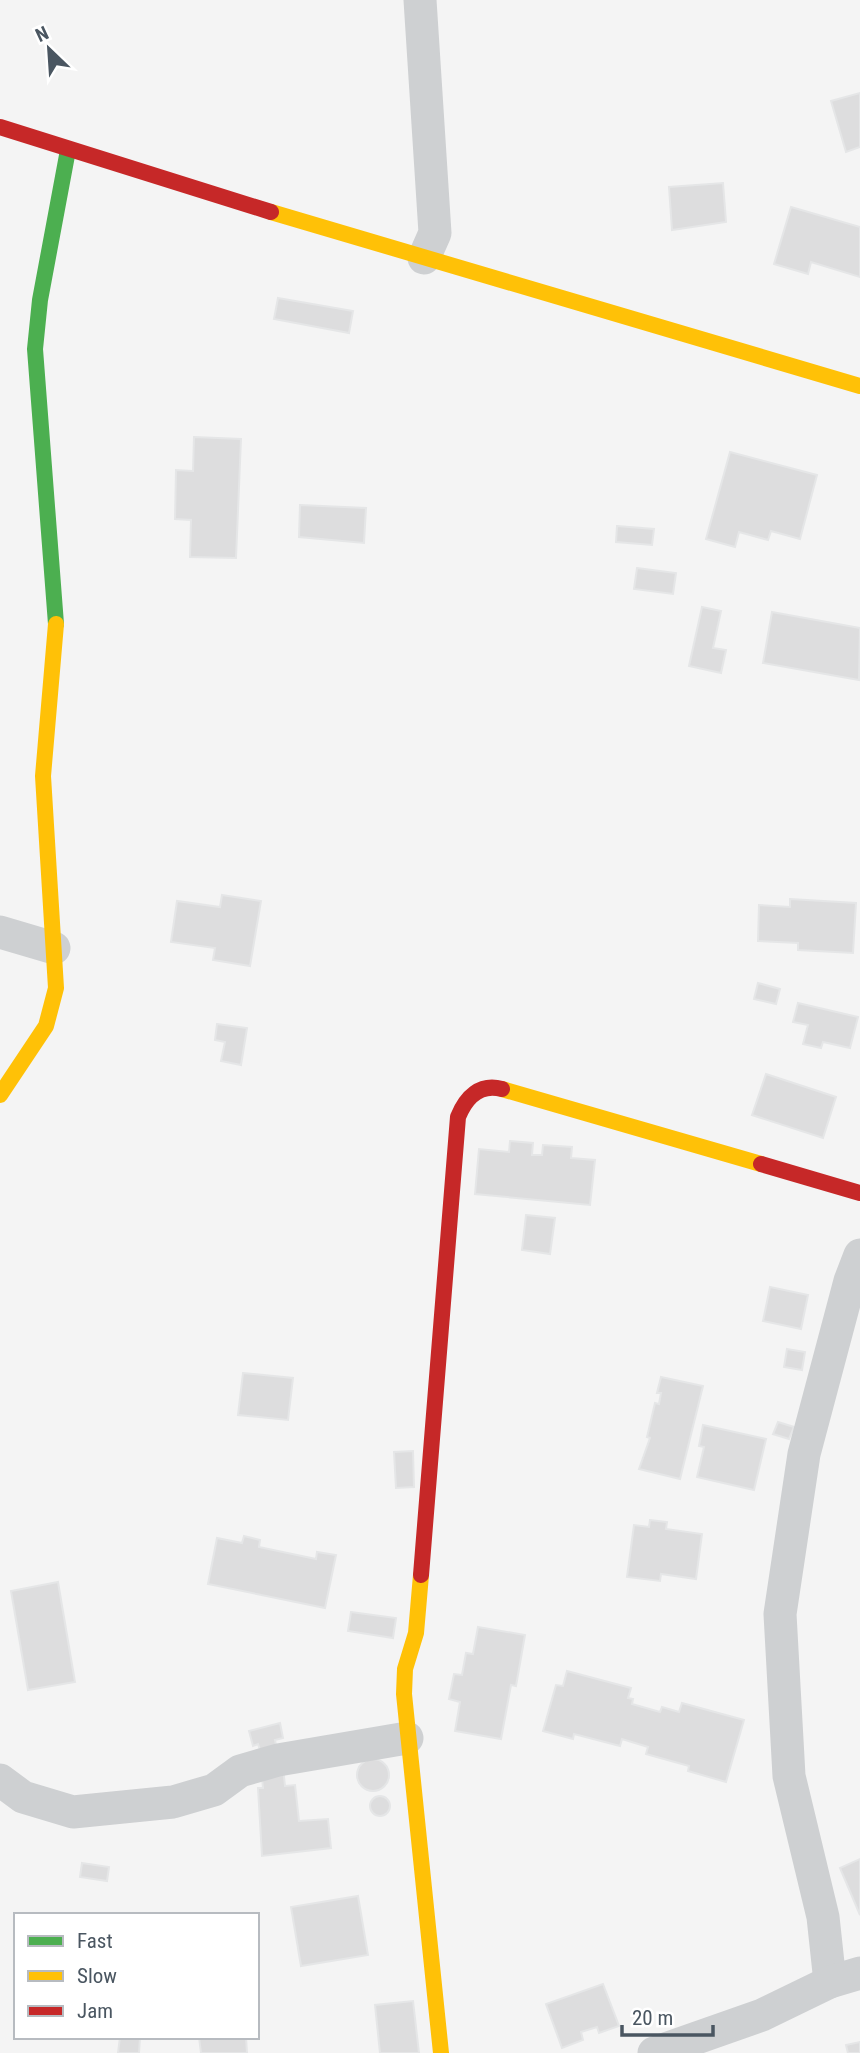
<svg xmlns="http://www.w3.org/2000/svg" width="860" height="2053" font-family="'Roboto Condensed',sans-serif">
	<rect width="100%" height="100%" fill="#f4f4f4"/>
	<g fill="#ddddde" stroke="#e5e6e7" stroke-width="2">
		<polygon points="860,93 860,147 846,152 831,101"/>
		<polygon points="723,183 726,222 672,230 669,187"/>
		<polygon points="791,207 860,227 860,277 811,262 808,274 774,264"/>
		<polygon points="278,298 353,311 349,333 274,319"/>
		<polygon points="194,437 241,439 236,558 190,557 191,520 175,519 176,470 193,471"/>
		<polygon points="730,452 817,475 800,539 771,531 768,540 739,532 735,547 706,539"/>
		<polygon points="300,505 366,508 364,543 299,537"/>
		<polygon points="617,526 654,529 652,545 616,542"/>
		<polygon points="637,568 676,573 673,594 634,589"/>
		<polygon points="702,607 721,611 713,648 726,650 721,673 689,666"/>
		<polygon points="772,612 860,628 859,680 763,663"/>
		<polygon points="222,895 261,901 250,966 213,960 215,948 171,942 177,901 220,907"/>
		<polygon points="790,899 856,903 853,953 798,950 798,943 758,941 759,905 790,907"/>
		<polygon points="758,983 780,989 776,1004 754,999"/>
		<polygon points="798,1003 858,1017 850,1048 823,1042 821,1048 803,1044 808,1025 793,1022"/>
		<polygon points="217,1024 247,1028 241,1065 221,1061 225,1042 215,1040"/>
		<polygon points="766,1074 836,1097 823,1138 752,1115"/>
		<polygon points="510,1141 533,1143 532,1155 542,1155 543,1145 572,1147 571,1158 595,1160 590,1205 475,1194 479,1149 509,1152"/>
		<polygon points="526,1215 555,1218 550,1254 522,1250"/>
		<polygon points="770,1287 808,1295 801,1329 763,1321"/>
		<polygon points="787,1349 805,1352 802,1370 784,1367"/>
		<polygon points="243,1373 293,1378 288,1420 238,1415"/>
		<polygon points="661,1377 703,1386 680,1479 639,1469 650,1438 647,1437 655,1403 659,1404 661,1393 657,1393"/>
		<polygon points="778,1422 794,1427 789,1439 773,1434"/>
		<polygon points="703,1425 766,1439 754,1490 697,1477 704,1447 699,1446"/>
		<polygon points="413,1451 414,1487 396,1488 394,1452"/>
		<polygon points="650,1520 667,1522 666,1529 702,1534 696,1579 661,1574 660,1581 627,1577 634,1525 649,1527"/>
		<polygon points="244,1536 260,1540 259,1547 316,1559 317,1552 336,1555 325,1608 208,1584 217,1538 242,1543"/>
		<polygon points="58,1582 75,1682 28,1690 11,1591"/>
		<polygon points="351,1612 396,1618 393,1638 348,1631"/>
		<polygon points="478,1627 525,1635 516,1686 511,1685 501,1739 455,1731 460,1702 449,1699 454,1674 462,1675 466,1653 473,1654"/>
		<polygon points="567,1671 631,1688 628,1698 633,1699 632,1704 660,1712 662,1707 679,1712 682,1703 744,1720 726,1782 688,1771 689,1766 646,1754 648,1747 622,1739 620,1746 574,1734 573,1739 543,1731 556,1685 563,1686"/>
		<polygon points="280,1723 283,1738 275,1740 276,1745 260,1750 258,1744 253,1746 249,1731"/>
		<circle cx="373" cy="1775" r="16"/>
		<polygon points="283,1767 285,1786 295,1785 299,1821 328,1819 331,1848 262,1856 258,1788 263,1788 261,1769"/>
		<circle cx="380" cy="1806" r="10"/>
		<polygon points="860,1859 860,1915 840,1868"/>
		<polygon points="82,1863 109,1867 107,1881 80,1877"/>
		<polygon points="358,1896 368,1955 301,1966 291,1907"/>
		<polygon points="603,1984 619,2026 599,2033 597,2027 581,2032 583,2040 562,2048 546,2004"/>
		<polygon points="413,2001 419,2053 380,2053 375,2005"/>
		<polygon points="120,2037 140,2037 139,2053 118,2053"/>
		<polygon points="199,2037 246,2037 247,2053 201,2053"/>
		<polygon points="860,2042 860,2053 848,2053 846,2045"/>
	</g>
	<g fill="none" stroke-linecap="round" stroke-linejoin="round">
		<g stroke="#ced0d2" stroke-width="33">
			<polyline points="420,0 435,233 424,258"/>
			<polyline points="0,932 54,948"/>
			<polyline points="0,1780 23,1797 73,1812 173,1802 214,1790 240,1771 278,1760 407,1738"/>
			<polyline points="830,1982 823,1917 789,1776 780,1614 804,1454 850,1281 860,1255"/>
			<polyline points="654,2053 762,2015 830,1982 860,1973"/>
		</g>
		<polyline stroke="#4caf50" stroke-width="16" points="56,624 35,349 40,300 68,150"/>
		<g stroke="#ffc107" stroke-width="16">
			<polyline points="271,212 860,386"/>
			<polyline points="502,1089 761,1164"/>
			<polyline points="0,1095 46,1026 56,988 43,776 56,624"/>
			<polyline points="421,1575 416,1633 405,1669 404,1694 441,2053"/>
		</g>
		<g stroke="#c62828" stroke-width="16">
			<polyline points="0,127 271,212"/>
			<polyline points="761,1164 860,1193"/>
			<path d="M421,1575L458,1117C466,1097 480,1083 502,1089"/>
		</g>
	</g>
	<rect x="14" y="1913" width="245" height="126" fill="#ffffff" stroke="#b7bbc0" stroke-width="2"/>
	<rect x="28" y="1936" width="35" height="10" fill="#4caf50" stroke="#b7bbc0" stroke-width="2"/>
	<text x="77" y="1948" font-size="21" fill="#4a5661">Fast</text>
	<rect x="28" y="1971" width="35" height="10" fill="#ffc107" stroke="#b7bbc0" stroke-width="2"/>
	<text x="77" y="1983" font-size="21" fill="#4a5661">Slow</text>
	<rect x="28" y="2006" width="35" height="10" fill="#c62828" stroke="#b7bbc0" stroke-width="2"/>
	<text x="77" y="2018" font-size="21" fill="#4a5661">Jam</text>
	<g transform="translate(49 49) rotate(335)" stroke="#ffffff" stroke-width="5" paint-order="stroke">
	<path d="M0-5L12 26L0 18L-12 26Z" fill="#4a5661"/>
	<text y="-10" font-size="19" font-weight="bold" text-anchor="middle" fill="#4a5661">N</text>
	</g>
	<path d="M622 2025v10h91v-10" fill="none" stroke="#4a5661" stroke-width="3.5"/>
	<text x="632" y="2025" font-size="21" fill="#4a5661" stroke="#ffffff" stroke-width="5" paint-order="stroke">20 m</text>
</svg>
